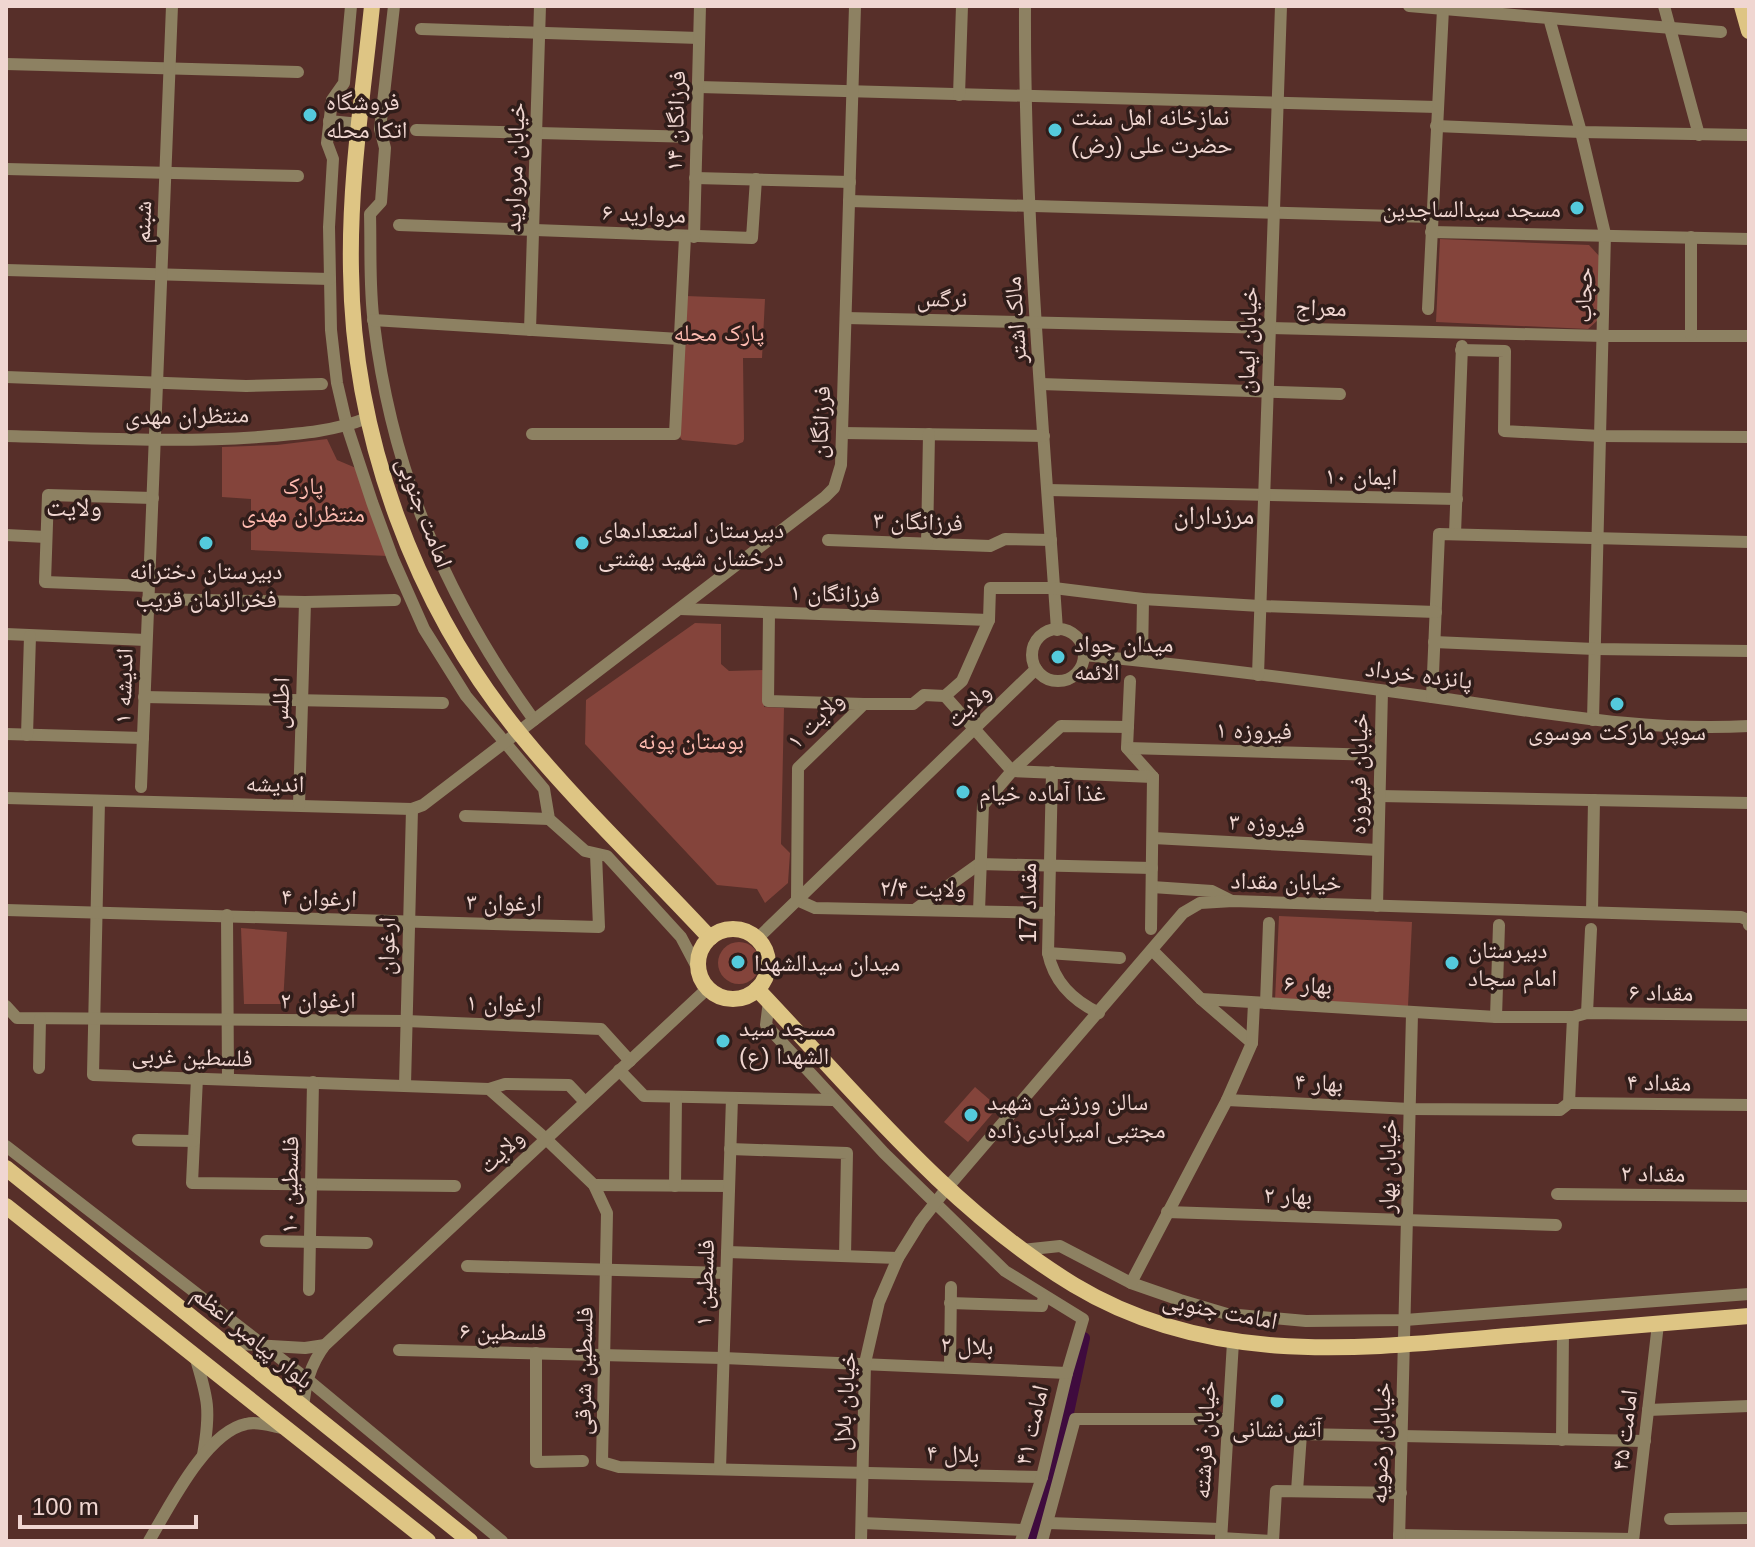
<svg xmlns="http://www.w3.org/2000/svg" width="1755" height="1547" font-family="Helvetica,'Noto Naskh Arabic',sans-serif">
	<rect width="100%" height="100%" fill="#572f29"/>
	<g fill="#84443b">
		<polygon points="1440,239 1589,245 1601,258 1598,320 1588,329 1436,322"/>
		<polygon points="686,296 765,299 762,358 743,358 744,439 743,442 736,445 682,440 680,437"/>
		<polygon points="327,439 337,460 356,468 388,556 251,550 251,499 222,497 222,447 277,445"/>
		<polygon points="695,623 721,624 721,664 729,671 764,670 764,707 784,708 781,844 790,853 788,883 765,903 757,889 717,885 585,744 586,700"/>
		<polygon points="1279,916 1412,922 1408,1006 1275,1000"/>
		<polygon points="241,928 287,932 283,1004 244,1004"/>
		<circle cx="739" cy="963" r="21"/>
		<polygon points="975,1087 998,1107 968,1142 944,1122"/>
	</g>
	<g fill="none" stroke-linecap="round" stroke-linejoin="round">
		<polyline stroke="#3f0b3e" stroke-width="12" points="1033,1541 1060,1450 1084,1338"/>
		<g stroke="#8d8162" stroke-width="12">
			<polyline points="351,6 344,83 332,100 327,143 333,159 329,227 331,330 337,383 347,426 372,502 393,559 424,629 466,696 544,789 549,819 585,851 607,856 681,937 699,971"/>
			<path d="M394,6L380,129L385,148L381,202L370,214C371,250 369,288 374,324C392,472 446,599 534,720"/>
			<path d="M1025,6C1024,214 1043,422 1057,630"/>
			<polyline points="1409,6 1549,18 1581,132 1605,234 1593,720"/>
			<polyline points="1664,6 1699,135"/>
			<polyline points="1549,18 1721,32"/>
			<polyline points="421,29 699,38"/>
			<polyline points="6,64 298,72"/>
			<polyline points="699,87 1437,107"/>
			<polyline points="959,95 962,6"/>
			<polyline points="329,121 360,124"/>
			<polyline points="1436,126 1581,132 1747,135"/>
			<polyline points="416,130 697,137"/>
			<polyline points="6,169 298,176"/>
			<polyline points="695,178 850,182"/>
			<polyline points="849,201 1431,217"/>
			<polyline points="399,225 752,238 756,179"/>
			<polyline points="1431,232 1749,239"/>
			<polyline points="694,237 700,6"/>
			<polyline points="6,270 330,279"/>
			<polyline points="1428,309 1443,9"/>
			<polyline points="846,318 1604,336 1749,336"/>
			<polyline points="373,320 679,339"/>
			<polyline points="530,330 540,6"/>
			<polyline points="1691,335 1691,237"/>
			<polyline points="1461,350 1505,351 1504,431 1601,436 1749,437"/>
			<polyline points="6,377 246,386 322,384"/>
			<polyline points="1041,384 1340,394"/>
			<polyline points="842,433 1044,436"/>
			<polyline points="532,434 675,434 685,237"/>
			<path d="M6,436C90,438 174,443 258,437C295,434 333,432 367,418"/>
			<polyline points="1048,490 1457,499"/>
			<polyline points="1455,534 1462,346"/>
			<polyline points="6,535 46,537"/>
			<polyline points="828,540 990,546 1005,539 1051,540"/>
			<polyline points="927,543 929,434"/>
			<polyline points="148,586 45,582 48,495 153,498"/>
			<polyline points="148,599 305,602 395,600"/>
			<polyline points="680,609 989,620"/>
			<polyline points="769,613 768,701 864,704 798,768 797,900 815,908 1049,913"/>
			<circle cx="1058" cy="655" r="26"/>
			<polyline points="6,634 146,640"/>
			<polyline points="1434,642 1595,649 1749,651"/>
			<path d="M1084,655C1205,667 1326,682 1446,699C1546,713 1648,732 1749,726"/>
			<polyline points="1142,660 1143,599"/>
			<polyline points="1258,675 1281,6"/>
			<polyline points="1130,681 1127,748 1153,777"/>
			<polyline points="945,696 1012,771"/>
			<polyline points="144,697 443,703"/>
			<polyline points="1432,697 1439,534 1749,542"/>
			<polyline points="864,704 913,704 924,695 945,696 962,681 989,620 990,588 1054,588 1143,599 1260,606 1436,612"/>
			<polyline points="6,734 143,738"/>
			<polyline points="27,735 30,636"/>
			<polyline points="1127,748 1380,755"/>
			<polyline points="1012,771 1153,777"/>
			<path d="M1052,772L1048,953C1054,982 1072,1000 1099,1013"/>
			<polyline points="141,787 172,6"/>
			<polyline points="1379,796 1749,803"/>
			<polyline points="6,798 412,809 423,805 825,497 834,488 841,465 855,6"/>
			<polyline points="99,801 93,1075 489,1089 546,1139 594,1185 607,1213 602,1462 619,1467 1042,1477"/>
			<polyline points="299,805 305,602"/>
			<polyline points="465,816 549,819"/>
			<polyline points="1153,838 1378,850"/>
			<polyline points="1152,887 1212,891 1230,900"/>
			<polyline points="1377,906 1382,691"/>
			<polyline points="916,909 979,864 1152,868"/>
			<polyline points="6,910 599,927 596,854"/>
			<polyline points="979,911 983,805 1012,771 1061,726 1128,727"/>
			<polyline points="1592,912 1594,800"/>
			<polyline points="227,915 228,1079"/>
			<polyline points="1151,929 1153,777"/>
			<polyline points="757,939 1036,669"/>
			<polyline points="1152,950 1201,999 1252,1043"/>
			<polyline points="1048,953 1120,958"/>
			<polyline points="1201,999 1496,1017 1573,1017 1587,1013 1749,1015"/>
			<polyline points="769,1001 766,1025 884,1153 1005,1271 1083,1319 1067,1373 1042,1477 1021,1541"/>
			<polyline points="1266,1003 1269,923"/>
			<polyline points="6,1006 17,1018 406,1021 601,1029 630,1061"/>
			<polyline points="1587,1013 1591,929"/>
			<polyline points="1496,1017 1499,925"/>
			<polyline points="39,1068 40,1019"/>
			<polyline points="619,1070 644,1096 833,1100"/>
			<polyline points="197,1078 192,1183 455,1186"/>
			<polyline points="405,1085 412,809"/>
			<polyline points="489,1089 505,1084 569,1085 585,1102"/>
			<polyline points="1227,1100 1410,1109 1560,1110 1569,1103 1573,1017"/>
			<polyline points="1569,1103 1749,1105"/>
			<polyline points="138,1140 194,1141"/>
			<polyline points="6,1146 307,1379 502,1541"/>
			<polyline points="730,1149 847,1153 845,1256"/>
			<polyline points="594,1185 729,1186"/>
			<polyline points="675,1186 676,1097"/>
			<polyline points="1557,1194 1749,1196"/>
			<polyline points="1167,1212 1556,1225"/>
			<polyline points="266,1241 367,1243"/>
			<polyline points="1022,1250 1060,1246 1131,1283 1180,1300 1227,1314 1306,1321 1405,1320 1749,1294"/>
			<polyline points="727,1252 898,1258"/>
			<polyline points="467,1266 726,1273"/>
			<polyline points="1131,1283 1227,1100 1252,1043 1254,1003"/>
			<polyline points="309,1290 313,1082"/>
			<polyline points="950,1303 1042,1306 1044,1297"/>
			<polyline points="223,1343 305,1348 325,1345"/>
			<polyline points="399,1350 723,1358 1067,1373"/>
			<polyline points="536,1353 536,1462 583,1461"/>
			<path d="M195,1356C208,1399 211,1410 203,1455"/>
			<polyline points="950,1366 951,1287"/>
			<path d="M303,1409C305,1385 310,1365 325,1345L708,988"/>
			<polyline points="1648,1410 1749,1406"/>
			<polyline points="1562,1440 1563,1331"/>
			<polyline points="720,1469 732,1098"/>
			<polyline points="1297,1491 1301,1434 1645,1441"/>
			<polyline points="1670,1519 1749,1518"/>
			<polyline points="862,1523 1024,1530"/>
			<polyline points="1048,1523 1221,1529"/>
			<polyline points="1399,1535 1633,1539"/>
			<polyline points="1221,1538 1273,1541"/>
			<path d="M149,1541C169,1507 206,1432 246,1424C257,1421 271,1426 283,1428"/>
			<polyline points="861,1541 865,1363 879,1302 898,1258 921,1221 947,1188 1183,913 1200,903 1233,901 1741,917 1748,920 1749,925"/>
			<polyline points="1042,1541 1075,1419 1227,1419"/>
			<polyline points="1221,1541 1233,1342"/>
			<polyline points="1273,1541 1276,1491 1401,1493"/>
			<polyline points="1399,1541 1412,1014"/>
			<polyline points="1633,1541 1658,1324"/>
		</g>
		<g stroke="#dec584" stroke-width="16">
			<path d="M372,6C363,94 349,182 351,271C353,437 415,606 520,734C579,806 647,870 710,938"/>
			<polyline points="1742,6 1749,31"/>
			<circle cx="733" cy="964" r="35"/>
			<path d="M757,989C856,1093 950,1210 1074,1285C1210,1367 1359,1349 1508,1336C1589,1329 1669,1323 1749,1316"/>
			<polyline points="6,1168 470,1541"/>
			<polyline points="6,1206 428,1541"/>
		</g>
	</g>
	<g fill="#54cadc" stroke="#301d1a" stroke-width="3">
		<circle cx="310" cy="115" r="8"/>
		<circle cx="1055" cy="130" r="8"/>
		<circle cx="1577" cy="208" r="8"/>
		<circle cx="206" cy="543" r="8"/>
		<circle cx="582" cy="543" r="8"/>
		<circle cx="1058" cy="657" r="8"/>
		<circle cx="1617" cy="704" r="8"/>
		<circle cx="963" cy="792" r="8"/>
		<circle cx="738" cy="962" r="8"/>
		<circle cx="1452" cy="963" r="8"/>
		<circle cx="723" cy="1041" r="8"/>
		<circle cx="971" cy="1115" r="8"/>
		<circle cx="1277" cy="1401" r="8"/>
	</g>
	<g text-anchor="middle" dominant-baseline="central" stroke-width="7" stroke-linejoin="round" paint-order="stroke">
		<g font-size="24" fill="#f0d6d1" stroke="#301d1a" text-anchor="start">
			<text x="326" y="101">فروشگاه<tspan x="326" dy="28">اتکا محله</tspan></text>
			<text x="1071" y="116">نمازخانه اهل سنت<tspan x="1071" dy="28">حضرت علی (رض)</tspan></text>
			<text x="1561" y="208" text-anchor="end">مسجد سیدالساجدین</text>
			<text x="598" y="529">دبیرستان استعدادهای<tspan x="598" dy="28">درخشان شهید بهشتی</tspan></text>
			<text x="206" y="570" text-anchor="middle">دبیرستان دخترانه<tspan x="206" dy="28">فخرالزمان قریب</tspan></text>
			<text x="1074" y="643">میدان جواد<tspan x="1074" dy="28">الائمه</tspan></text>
			<text x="1617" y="731" text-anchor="middle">سوپر مارکت موسوی</text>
			<text x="979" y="792">غذا آماده خیام</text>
			<text x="1468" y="949">دبیرستان<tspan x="1468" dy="28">امام سجاد</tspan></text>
			<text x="754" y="962">میدان سیدالشهدا</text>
			<text x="739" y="1027">مسجد سید<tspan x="739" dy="28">الشهدا (ع)</tspan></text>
			<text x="987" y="1101">سالن ورزشی شهید<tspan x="987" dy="28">مجتبی امیرآبادی‌زاده</tspan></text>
			<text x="1277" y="1428" text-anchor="middle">آتش‌نشانی</text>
		</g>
		<g font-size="24" fill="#f0d6d1" stroke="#301d1a">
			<text transform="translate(675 121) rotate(-88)">فرزانگان ۱۴</text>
			<text transform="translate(514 167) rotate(-88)">خیابان مروارید</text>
			<text transform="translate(644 213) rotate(2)">مروارید ۶</text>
			<text transform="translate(142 222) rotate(-88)">شبنم</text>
			<text transform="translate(1583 295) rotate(-89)">حجاب</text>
			<text transform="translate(942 298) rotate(1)">نرگس</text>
			<text transform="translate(1321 307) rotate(2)">معراج</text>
			<text transform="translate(1015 320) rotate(-94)">مالک اشتر</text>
			<text transform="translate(1247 340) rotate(-88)">خیابان ایمان</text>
			<text transform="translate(187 415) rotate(-1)">منتظران مهدی</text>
			<text transform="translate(820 422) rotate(-87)">فرزانگان</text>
			<text transform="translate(1361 476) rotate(1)">ایمان ۱۰</text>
			<text transform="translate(425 512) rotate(69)">امامت جنوبی</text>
			<text transform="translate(918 521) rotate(2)">فرزانگان ۳</text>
			<text transform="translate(835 593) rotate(2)">فرزانگان ۱</text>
			<text transform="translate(1419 674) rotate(7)">پانزده خرداد</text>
			<text transform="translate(123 686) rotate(-88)">اندیشه ۱</text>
			<text transform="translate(280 703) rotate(-88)">اطلس</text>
			<text transform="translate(968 705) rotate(-44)">ولایت</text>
			<text transform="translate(815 720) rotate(-45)">ولایت ۱</text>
			<text transform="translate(1254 730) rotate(1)">فیروزه ۱</text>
			<text transform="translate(1358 774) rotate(-89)">خیابان فیروزه</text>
			<text transform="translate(275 783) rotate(1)">اندیشه</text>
			<text transform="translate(1267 823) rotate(3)">فیروزه ۳</text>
			<text transform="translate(1286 881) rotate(1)">خیابان مقداد</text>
			<text transform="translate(923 888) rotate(1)">ولایت ۲/۴</text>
			<text transform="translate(319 897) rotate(2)">ارغوان ۴</text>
			<text transform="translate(504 902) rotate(1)">ارغوان ۳</text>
			<text transform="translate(1027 903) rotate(-90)">مقداد 17</text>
			<text transform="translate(386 946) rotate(-89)">ارغوان</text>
			<text transform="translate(1308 984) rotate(4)">بهار ۶</text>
			<text transform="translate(1661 992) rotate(1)">مقداد ۶</text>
			<text x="318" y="999">ارغوان ۲</text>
			<text transform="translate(504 1003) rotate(2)">ارغوان ۱</text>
			<text transform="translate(192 1056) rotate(2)">فلسطین غربی</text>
			<text transform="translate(1319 1082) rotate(3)">بهار ۴</text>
			<text transform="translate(1659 1082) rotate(1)">مقداد ۴</text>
			<text transform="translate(501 1151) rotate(-43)">ولایت</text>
			<text transform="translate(1387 1166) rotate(-89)">خیابان بهار</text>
			<text transform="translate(1653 1173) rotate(1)">مقداد ۲</text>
			<text transform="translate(289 1185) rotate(-89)">فلسطین ۱۰</text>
			<text transform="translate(1288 1195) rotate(2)">بهار ۲</text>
			<text transform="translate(704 1283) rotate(-88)">فلسطین ۱</text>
			<text transform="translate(1220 1310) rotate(11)">امامت جنوبی</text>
			<text transform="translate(503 1331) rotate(1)">فلسطین ۶</text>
			<text transform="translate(253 1337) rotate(39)">بلوار پیامبر اعظم</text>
			<text transform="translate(967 1345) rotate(3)">بلال ۲</text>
			<text transform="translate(583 1371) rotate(-89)">فلسطین شرقی</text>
			<text transform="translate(844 1401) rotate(-86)">خیابان بلال</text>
			<text transform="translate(1031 1425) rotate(-77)">امامت ۴۱</text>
			<text transform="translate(1624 1430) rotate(-83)">امامت ۴۵</text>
			<text transform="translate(1204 1440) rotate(-87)">خیابان فرشته</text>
			<text transform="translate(1380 1443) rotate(-88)">خیابان رضویه</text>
			<text transform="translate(953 1453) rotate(2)">بلال ۴</text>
		</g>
		<g font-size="24" fill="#febbb0" stroke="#301d1a">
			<text x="719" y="332">پارک محله</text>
			<text x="303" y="485">پارک<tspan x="303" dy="28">منتظران مهدی</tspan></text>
			<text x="691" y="740">بوستان پونه</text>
		</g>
		<g font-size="26" fill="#f0d6d1" stroke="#301d1a">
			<text x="74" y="507">ولایت</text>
			<text x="1214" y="515">مرزداران</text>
		</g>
	</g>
	<rect width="1755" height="1547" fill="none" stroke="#f0d6d1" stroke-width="16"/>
	<path d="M20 1515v12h176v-12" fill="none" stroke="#f0d6d1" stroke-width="4"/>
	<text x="32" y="1515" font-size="24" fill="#f0d6d1" stroke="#301d1a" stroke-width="6" paint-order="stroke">100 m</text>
</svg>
